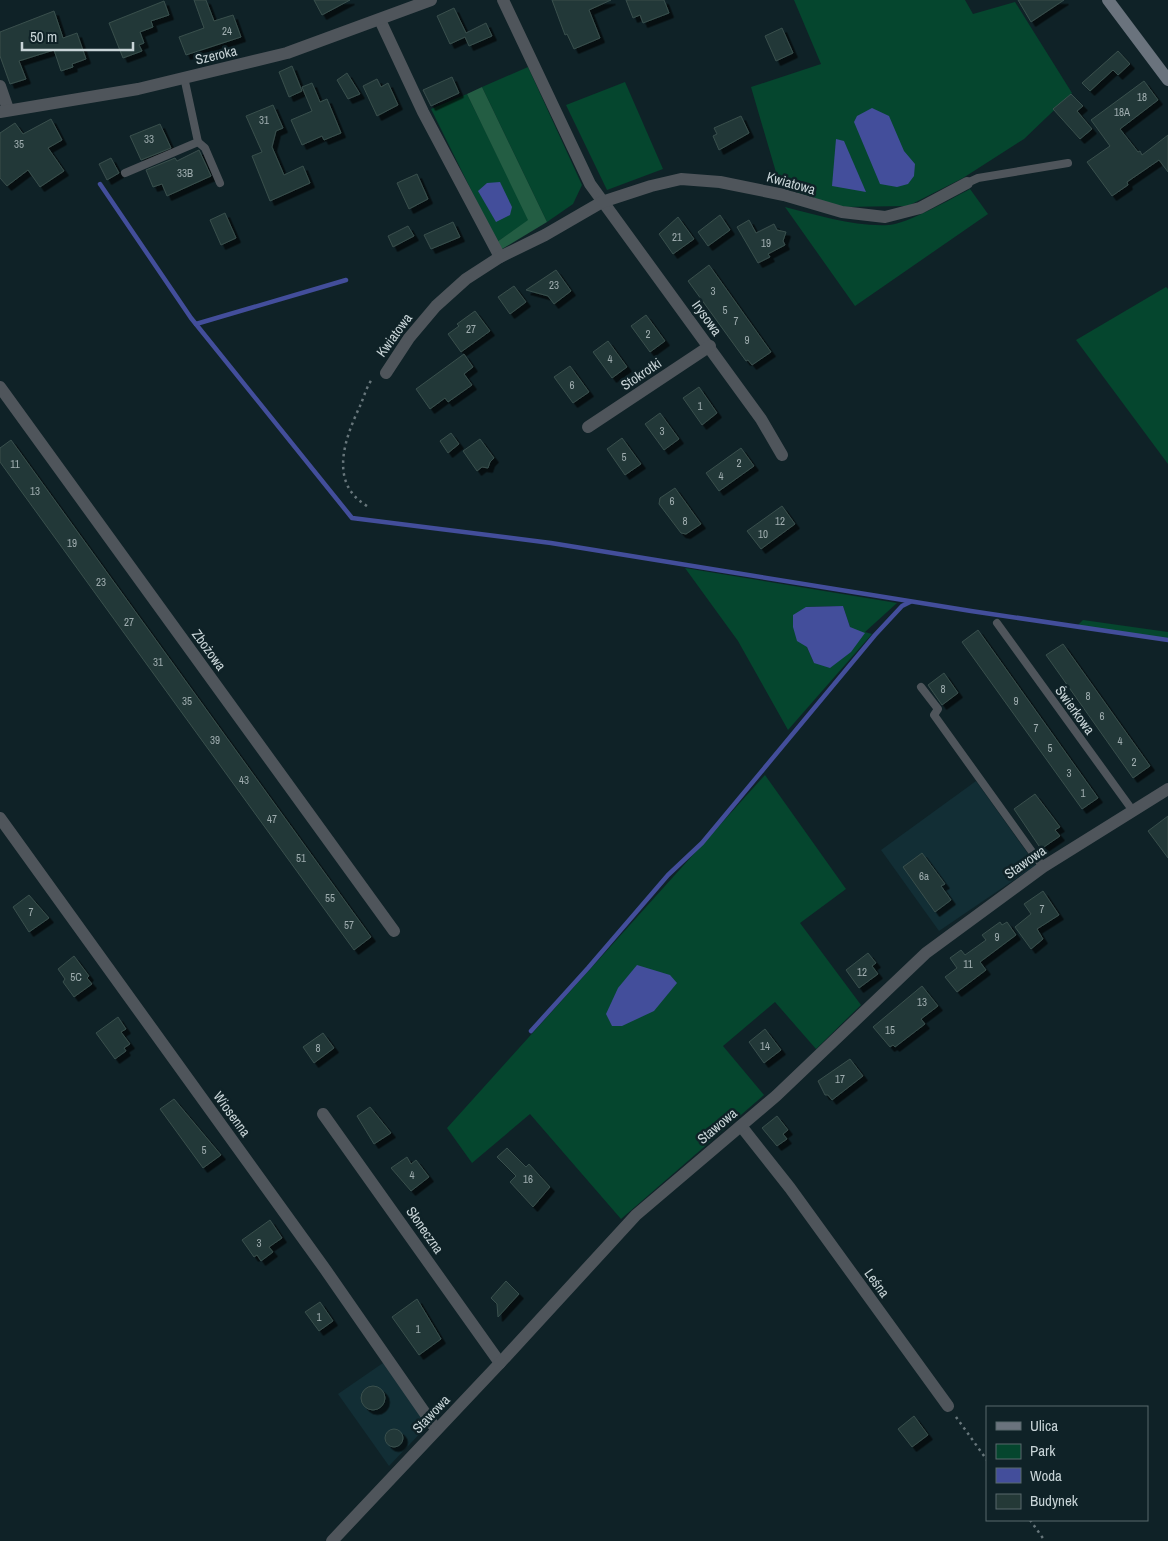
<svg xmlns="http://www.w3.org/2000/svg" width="1168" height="1541" font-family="'Archivo Narrow',sans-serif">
	<defs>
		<filter id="shadow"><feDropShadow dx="4.5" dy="4.5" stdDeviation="0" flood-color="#0009"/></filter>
	</defs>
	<rect width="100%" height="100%" fill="#0f2227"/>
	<g fill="#122e35">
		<polygon points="976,781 1036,865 939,931 881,850"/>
		<polygon points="383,1363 428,1425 389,1466 338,1394"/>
	</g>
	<g fill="#05462e" fill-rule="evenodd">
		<polygon points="794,0 965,0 973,14 1015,2 1072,93 1024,139 963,178 908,206 840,207 780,186 751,87 821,64"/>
		<polygon points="528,67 582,185 573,204 547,222 482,87"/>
		<polygon points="625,82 663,169 607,190 566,105"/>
		<polygon points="467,94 529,220 497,242 431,109"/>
		<path d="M970,189L988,214L855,306L785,207C817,215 856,227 889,225C907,224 953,198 970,189Z"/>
		<polygon points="1166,287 1168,289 1168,464 1076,340"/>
		<path d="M685,568L897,603L865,632L872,634L788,730L738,641ZM843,606L850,627L814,663L807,647L806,607Z"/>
		<polygon points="1083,620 1168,632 1168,640 1076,627"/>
		<polygon points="765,775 846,889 800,923 861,1005 816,1049 775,1002 723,1046 764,1095 621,1219 530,1114 472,1163 447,1128"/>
	</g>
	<polygon fill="#235d43" points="482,87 547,222 502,249 497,242 528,220 467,94"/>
	<g fill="#434e9b">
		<polygon points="872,108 889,116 904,151 915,164 914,176 908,184 897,187 880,184 854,122 857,116"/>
		<polygon points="836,139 844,141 866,192 832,186"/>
		<polygon points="500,182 512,207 510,215 496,222 478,191 487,183"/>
		<polygon points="843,606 850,627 865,633 851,652 830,668 814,663 807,647 797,641 793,627 793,615 806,607"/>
		<polygon points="637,965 670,975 677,983 654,1011 622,1026 612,1026 606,1014 618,988"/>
	</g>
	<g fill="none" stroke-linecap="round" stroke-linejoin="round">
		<g stroke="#434e9b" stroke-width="4.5">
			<polyline points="100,184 191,318 352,518 551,543 971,611 1168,640"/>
			<polyline points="196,324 346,280"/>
			<polyline points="531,1031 588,968 668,875 702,843 875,635 902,606 910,602"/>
		</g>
	</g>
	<g fill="#243937" stroke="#394f4d" filter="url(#shadow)">
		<polygon points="194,0 206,0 214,21 233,15 241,37 186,55 179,37 204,28"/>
		<polygon points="314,0 350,0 322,15"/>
		<polygon points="552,0 611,0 589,10 600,38 574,49 567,34 565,35"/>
		<polygon points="626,0 664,0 669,13 643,23 640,15 633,18"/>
		<polygon points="1018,0 1064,0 1031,22"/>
		<polygon points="164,1 169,15 151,21 153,27 140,32 144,43 139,45 142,51 123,58 109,23"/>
		<polygon points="454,8 466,33 486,23 492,36 469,46 465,37 450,44 437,16"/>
		<polygon points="54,11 63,38 77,33 86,59 72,64 73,67 61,71 54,50 38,55 19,61 26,79 10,84 0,56 0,32"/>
		<polygon points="782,28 793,53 776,61 765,36"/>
		<polygon points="1118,51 1130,64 1118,75 1113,70 1090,91 1082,83"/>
		<polygon points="292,66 302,91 289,97 279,72"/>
		<polygon points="347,73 360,94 348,99 337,80"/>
		<polygon points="452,77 459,93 431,106 423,90"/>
		<polygon points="377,79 381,87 388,83 398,105 377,116 363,86"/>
		<polygon points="1144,81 1158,100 1120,129 1138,152 1140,151 1142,155 1168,135 1168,172 1159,160 1127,182 1128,185 1112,196 1087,162 1110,146 1091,120"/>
		<polygon points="312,83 320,102 327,99 341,133 324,140 322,136 302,145 291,120 312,111 302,87"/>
		<polygon points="1071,94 1083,106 1077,111 1092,129 1080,139 1053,109"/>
		<polygon points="273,105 283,128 276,131 272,147 284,175 303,166 310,183 270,201 252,156 262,152 246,116"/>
		<polygon points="741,116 749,133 719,150 713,136 717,134 714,128"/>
		<polygon points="51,119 62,140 48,148 64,171 40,187 28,170 7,186 0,178 0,133 15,123 23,134"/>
		<polygon points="160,124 171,148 141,160 130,136"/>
		<polygon points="199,150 211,176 167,196 162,184 153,187 146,170 175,158 177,161"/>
		<polygon points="111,158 119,173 107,180 99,164"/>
		<polygon points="417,174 428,199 409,209 397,183"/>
		<polygon points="225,213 236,238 221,245 210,220"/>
		<polygon points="720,215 730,230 708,246 698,232"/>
		<polygon points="678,217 694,239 673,254 659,234"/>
		<polygon points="749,220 756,233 774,224 777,230 786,232 783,241 785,245 768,254 770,257 758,263 737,227"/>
		<polygon points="453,222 460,237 431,249 424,235"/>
		<polygon points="408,226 414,236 393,247 388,236"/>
		<polygon points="709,265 771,352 752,365 748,360 746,361 688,281"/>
		<polygon points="556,270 571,291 554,304 548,296 526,290"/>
		<polygon points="514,286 526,302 510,314 498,297"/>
		<polygon points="475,311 490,331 461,352 448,334 459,326 457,324"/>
		<polygon points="646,315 665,341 650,352 631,326"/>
		<polygon points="608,341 627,367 612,378 593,352"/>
		<polygon points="464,354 473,367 464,374 472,385 448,402 445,398 430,409 416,389"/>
		<polygon points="570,366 589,392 573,403 554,377"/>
		<polygon points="699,387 717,413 702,425 683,398"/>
		<polygon points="660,413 679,439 664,450 645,424"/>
		<polygon points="451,433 459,444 448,453 440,441"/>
		<polygon points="622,438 641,464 625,475 607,449"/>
		<polygon points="480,439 494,458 490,462 488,468 482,467 477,471 463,451"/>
		<polygon points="11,440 371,937 354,950 0,462 0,448"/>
		<polygon points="741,448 754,466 719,491 706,473"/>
		<polygon points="675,488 701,524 686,534 681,533 659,504 660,498"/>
		<polygon points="782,506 795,524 761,549 747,531"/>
		<polygon points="978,630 1098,798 1082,809 962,642"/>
		<polygon points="1063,644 1150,766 1133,778 1046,655"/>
		<polygon points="944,673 958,693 942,705 928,685"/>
		<polygon points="1035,794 1060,827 1055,830 1060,836 1041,849 1014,809"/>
		<polygon points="1168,816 1168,858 1148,831"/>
		<polygon points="922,853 945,884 941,886 951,900 935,912 903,867"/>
		<polygon points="1043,891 1059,915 1037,929 1043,939 1031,949 1015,927 1031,914 1024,904"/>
		<polygon points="29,895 49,918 29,932 13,907"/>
		<polygon points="1000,922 1002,925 1007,922 1016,935 980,962 986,970 957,992 945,977 957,968 950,958 961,950 965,955 986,940 982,935"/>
		<polygon points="868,953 876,963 872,966 878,974 859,988 846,970"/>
		<polygon points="74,956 89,976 87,978 92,984 74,997 63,982 65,979 58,969"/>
		<polygon points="922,986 938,1006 921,1019 925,1024 895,1047 893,1045 890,1047 873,1027"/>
		<polygon points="118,1017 126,1029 121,1032 130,1044 124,1048 126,1051 115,1059 96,1033"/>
		<polygon points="765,1029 781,1050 764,1063 749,1042"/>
		<polygon points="323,1033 334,1048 314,1063 303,1047"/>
		<polygon points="850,1059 863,1076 832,1100 828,1095 825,1095 818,1081"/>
		<polygon points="174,1099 221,1155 203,1168 160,1109"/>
		<polygon points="370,1107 391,1133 374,1144 357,1116"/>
		<polygon points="777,1116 788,1130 783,1134 787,1139 777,1146 762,1128"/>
		<polygon points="507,1148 526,1167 529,1164 550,1187 533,1207 510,1182 516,1176 497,1157"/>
		<polygon points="407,1157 411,1164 416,1160 429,1177 411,1191 391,1168"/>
		<polygon points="270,1220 282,1238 269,1247 273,1252 261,1261 257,1255 254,1257 242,1240"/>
		<polygon points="506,1281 519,1294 498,1317 497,1304 491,1298"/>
		<polygon points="417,1299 441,1339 419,1355 392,1317"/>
		<polygon points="320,1302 333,1321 319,1331 305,1312"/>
		<circle cx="373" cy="1398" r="12"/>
		<polygon points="914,1416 928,1435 912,1447 898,1429"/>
		<circle cx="394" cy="1438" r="9"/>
	</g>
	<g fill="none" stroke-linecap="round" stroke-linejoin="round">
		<g stroke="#67767b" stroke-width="2.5" stroke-dasharray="2.5 4" stroke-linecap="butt">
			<path d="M367,506C328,483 345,438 360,406C364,397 367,385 373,378"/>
			<polyline points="956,1417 987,1460"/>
			<polyline points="1030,1520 1045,1541"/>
		</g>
		<g stroke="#4f555b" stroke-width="8">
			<polyline points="198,142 205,148 220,183"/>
			<polyline points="125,173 198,142 184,77"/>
			<polyline points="967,183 978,178 1068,163"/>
			<polyline points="997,623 1133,811"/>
			<polyline points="921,687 938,709 934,715 1043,867"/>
		</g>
		<g stroke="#4f555b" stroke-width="12">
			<polyline points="503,0 590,184 761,419 782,455"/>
			<polyline points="380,20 423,112 500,257"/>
			<polyline points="0,86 8,109"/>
			<polyline points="0,112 138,89 287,53 431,0"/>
			<polyline points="386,373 409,338 436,306 466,279 500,257 545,235 602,202 651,186 681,179 720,182 784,195 842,212 885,217 920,208 967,183"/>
			<polyline points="0,387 394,931"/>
			<polyline points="588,427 710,346"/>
			<polyline points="0,818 325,1269 436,1429"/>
			<polyline points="323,1114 500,1363"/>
			<polyline points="741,1126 790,1188 948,1406"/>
			<polyline points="332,1541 500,1363 636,1215 776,1096 926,953 1043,867 1168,789"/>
		</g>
		<polyline stroke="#6a737d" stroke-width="12" points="1108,0 1168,80"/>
	</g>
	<g text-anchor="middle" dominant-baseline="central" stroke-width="5" stroke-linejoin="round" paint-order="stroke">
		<g font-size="11" fill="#9fadaf">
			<text x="227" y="31">24</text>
			<text x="1142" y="97">18</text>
			<text x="1122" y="112">18A</text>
			<text x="264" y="120">31</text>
			<text x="149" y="139">33</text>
			<text x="19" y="144">35</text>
			<text x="185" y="173">33B</text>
			<text x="677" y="237">21</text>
			<text x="766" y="243">19</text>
			<text x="554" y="285">23</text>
			<text x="713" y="291">3</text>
			<text x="725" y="310">5</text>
			<text x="736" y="321">7</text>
			<text x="471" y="329">27</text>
			<text x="648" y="334">2</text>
			<text x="747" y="340">9</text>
			<text x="610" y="359">4</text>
			<text x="572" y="385">6</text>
			<text x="700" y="406">1</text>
			<text x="662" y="431">3</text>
			<text x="624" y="457">5</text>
			<text x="739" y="463">2</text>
			<text x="15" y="464">11</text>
			<text x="721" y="476">4</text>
			<text x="35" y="491">13</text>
			<text x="672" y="501">6</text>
			<text x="685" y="521">8</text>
			<text x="780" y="521">12</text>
			<text x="763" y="534">10</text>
			<text x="72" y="543">19</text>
			<text x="101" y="582">23</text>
			<text x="129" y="622">27</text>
			<text x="158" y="662">31</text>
			<text x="943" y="689">8</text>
			<text x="1088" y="696">8</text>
			<text x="187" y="701">35</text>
			<text x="1016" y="701">9</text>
			<text x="1102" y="716">6</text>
			<text x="1036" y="728">7</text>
			<text x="215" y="740">39</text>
			<text x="1120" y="741">4</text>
			<text x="1050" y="748">5</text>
			<text x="1134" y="762">2</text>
			<text x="1069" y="773">3</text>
			<text x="244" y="780">43</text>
			<text x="1083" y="793">1</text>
			<text x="272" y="819">47</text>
			<text x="301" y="858">51</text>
			<text x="924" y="876">6a</text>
			<text x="330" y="898">55</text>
			<text x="1042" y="909">7</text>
			<text x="31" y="912">7</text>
			<text x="349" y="925">57</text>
			<text x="997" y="937">9</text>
			<text x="968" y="964">11</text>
			<text x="862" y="972">12</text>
			<text x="76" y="977">5C</text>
			<text x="922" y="1002">13</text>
			<text x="890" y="1030">15</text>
			<text x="765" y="1046">14</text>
			<text x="318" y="1048">8</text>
			<text x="840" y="1079">17</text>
			<text x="204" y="1150">5</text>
			<text x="412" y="1175">4</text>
			<text x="528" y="1179">16</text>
			<text x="259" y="1243">3</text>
			<text x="319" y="1317">1</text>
			<text x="418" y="1329">1</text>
		</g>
		<g font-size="14" fill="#c8d4d7" stroke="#0f2227">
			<text transform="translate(216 55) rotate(-13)">Szeroka</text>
			<text transform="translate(791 183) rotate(16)">Kwiatowa</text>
			<text transform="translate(707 318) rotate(54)">Irysowa</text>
			<text transform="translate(394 335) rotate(-54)">Kwiatowa</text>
			<text transform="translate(641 374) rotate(-34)">Stokrotki</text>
			<text transform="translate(209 650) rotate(54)">Zbożowa</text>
			<text transform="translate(1075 710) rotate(54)">Świerkowa</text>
			<text transform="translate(1025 862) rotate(-35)">Stawowa</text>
			<text transform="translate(232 1114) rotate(54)">Wiosenna</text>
			<text transform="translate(717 1126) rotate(-40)">Stawowa</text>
			<text transform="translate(425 1230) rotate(55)">Słoneczna</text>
			<text transform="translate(877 1283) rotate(54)">Leśna</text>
			<text transform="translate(431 1414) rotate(-46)">Stawowa</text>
		</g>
	</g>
	<rect x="986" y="1406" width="162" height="115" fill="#0f2227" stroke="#59696d"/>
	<rect x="996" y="1422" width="25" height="8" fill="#6a737d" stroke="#59696d"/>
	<text x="1030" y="1431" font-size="15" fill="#c8d4d7">Ulica</text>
	<rect x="996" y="1444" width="25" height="15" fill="#05462e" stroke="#59696d"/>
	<text x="1030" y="1456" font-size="15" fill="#c8d4d7">Park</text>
	<rect x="996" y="1468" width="25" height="15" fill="#434e9b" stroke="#59696d"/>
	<text x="1030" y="1481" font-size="15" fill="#c8d4d7">Woda</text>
	<rect x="996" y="1494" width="25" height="15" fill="#243937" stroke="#59696d"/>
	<text x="1030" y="1506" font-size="15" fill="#c8d4d7">Budynek</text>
	<path d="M22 42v8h111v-8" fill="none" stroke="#c8d4d7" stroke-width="2.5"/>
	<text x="30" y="42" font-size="15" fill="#c8d4d7" stroke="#0f2227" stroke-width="4" paint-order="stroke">50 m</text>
</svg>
